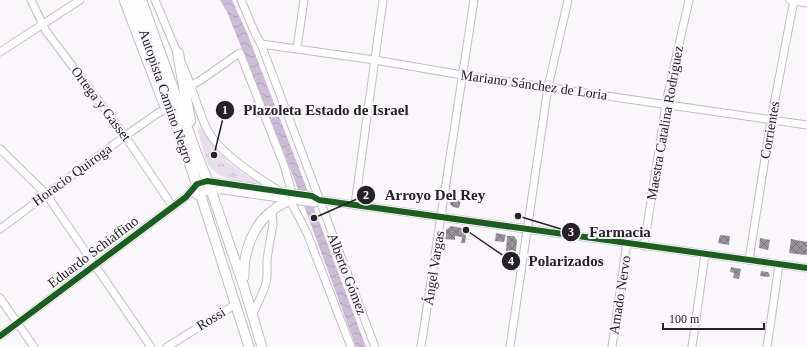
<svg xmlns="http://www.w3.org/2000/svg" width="807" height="347" font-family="'Times New Roman',serif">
	<defs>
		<pattern id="park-tufts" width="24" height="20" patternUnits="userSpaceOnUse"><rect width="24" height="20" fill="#e8deee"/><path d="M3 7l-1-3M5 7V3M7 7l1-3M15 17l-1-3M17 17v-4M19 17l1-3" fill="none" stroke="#c7becc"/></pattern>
		<pattern id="water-waves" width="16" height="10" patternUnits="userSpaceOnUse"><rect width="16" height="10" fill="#cdbbd7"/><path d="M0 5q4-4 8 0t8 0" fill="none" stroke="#b0a0b9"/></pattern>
		<pattern id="building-cross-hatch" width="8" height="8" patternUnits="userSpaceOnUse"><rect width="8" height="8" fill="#979399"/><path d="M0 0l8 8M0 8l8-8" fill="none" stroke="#7b787d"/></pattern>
	</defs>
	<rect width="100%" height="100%" fill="#f9f7fa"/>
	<path fill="url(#park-tufts)" d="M201,128L216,148L228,162L259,185C243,182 221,181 210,167C205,162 200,137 197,129Z"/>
	<polygon fill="url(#water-waves)" points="220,0 232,0 247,33 307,189 366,347 356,347 293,176 227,12"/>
	<g fill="url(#building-cross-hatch)">
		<polygon points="365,186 374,187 373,198 367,197 365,192"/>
		<polygon points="451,199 461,200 459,208 453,207 450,204"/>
		<polygon points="451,226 467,229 465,243 461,243 462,237 455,236 455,240 445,239 446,230"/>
		<polygon points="496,233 506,235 504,242 495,241"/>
		<polygon points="720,235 730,236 729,245 718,243"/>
		<polygon points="507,236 514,236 517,240 516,252 506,251"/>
		<polygon points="760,238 770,240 768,250 759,248"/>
		<polygon points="791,239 807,242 807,254 805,255 789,253"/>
		<polygon points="731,267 741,269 739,279 733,278 734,273 730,272"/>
		<polygon points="761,271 768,272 770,275 769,277 760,276"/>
	</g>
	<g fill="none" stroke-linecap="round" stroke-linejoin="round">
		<g stroke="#c2bec4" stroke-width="9">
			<g id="minor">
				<polyline points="31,0 46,31 125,136 173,207"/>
				<polyline points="155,0 179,57"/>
				<polyline points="241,0 255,33 261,44 375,347"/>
				<polyline points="790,0 807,3"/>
				<polyline points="261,44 375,60 462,75 807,125"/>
				<polyline points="297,48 304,0"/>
				<polyline points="0,52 80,0"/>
				<path d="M183,66C192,86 197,107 206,127C216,150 255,176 276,189"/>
				<polyline points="192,85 201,80 238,54 240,53 284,165 292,193"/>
				<polyline points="0,149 46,194 151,347"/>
				<polyline points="196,195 211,190 223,190 315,203 319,200"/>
				<polyline points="290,200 307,233 351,347"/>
				<polyline points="355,205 383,0"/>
				<polyline points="0,229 125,136 158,113 165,110 123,0"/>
				<polyline points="644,246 667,98 689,0"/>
				<polyline points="749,260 771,120 794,0"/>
				<polyline points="0,298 34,347"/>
				<polyline points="253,314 265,287 267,277 267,259 273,224 272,210"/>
				<polyline points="0,336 186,197 197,184 207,181 312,196 319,200 807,268"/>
				<polyline points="167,347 236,304"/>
				<polyline points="421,347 474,0"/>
				<polyline points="510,347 548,87 568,0"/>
				<polyline points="612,347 627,243"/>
				<polyline points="692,347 705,254"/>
				<polyline points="767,347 779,265"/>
			</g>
		</g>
		<g stroke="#c2bec4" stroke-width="11">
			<g id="major">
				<polyline points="211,190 244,287 262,347"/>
				<polyline points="200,193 249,347"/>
				<path d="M244,277C243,254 252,226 272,211C277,206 284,203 290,200"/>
			</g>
		</g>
		<g stroke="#c2bec4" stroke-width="12">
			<g id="highway">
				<polyline points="132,0 187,155 200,193"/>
				<polyline points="141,0 197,156 211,190"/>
				<polyline points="178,53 190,121"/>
			</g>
		</g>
		<use href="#minor" stroke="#fefefe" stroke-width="7"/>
		<use href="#major" stroke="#fefefe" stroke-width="9"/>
		<use href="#highway" stroke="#fefefe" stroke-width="10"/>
		<g stroke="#f9f6fb" stroke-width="8">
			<polyline id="cycleway" points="0,336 186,197 197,184 207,181 312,196 319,200 807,268"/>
		</g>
		<use href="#cycleway" stroke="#1b5e20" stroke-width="6"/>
	</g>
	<g text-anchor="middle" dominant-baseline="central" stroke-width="4" stroke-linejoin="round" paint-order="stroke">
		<g font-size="14" fill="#27212a" stroke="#f9f6fb">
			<text transform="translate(534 85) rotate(8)">Mariano Sánchez de Loria</text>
			<text transform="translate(166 96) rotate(71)">Autopista Camino Negro</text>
			<text transform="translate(101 104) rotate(53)">Ortega y Gasset</text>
			<text transform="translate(665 123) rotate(-80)">Maestra Catalina Rodríguez</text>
			<text transform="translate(770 130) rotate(-80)">Corrientes</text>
			<text transform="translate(72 175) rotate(-36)">Horacio Quiroga</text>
			<text transform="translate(93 252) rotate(-37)">Eduardo Schiaffino</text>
			<text transform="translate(434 268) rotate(-81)">Ángel Vargas</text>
			<text transform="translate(347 274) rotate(69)">Alberto Gómez</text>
			<text transform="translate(620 295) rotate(-81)">Amado Nervo</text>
			<text transform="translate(211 319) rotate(-32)">Rossi</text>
		</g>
	</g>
	<path fill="none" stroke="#27212a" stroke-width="1.5" d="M214 155L225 110M314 218L366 195M518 216L571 232M466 230L511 261"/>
	<g fill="#27212a" stroke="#f9f6fb" stroke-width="1.5">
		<circle cx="214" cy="155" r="4"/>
		<circle cx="314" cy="218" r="4"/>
		<circle cx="518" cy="216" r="4"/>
		<circle cx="466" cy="230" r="4"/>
		<circle cx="225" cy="110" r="10"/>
		<circle cx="366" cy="195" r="10"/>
		<circle cx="571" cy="232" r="10"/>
		<circle cx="511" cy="261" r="10"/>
	</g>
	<g font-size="12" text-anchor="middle" font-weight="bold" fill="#fff">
		<text x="225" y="114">1</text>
		<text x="366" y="199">2</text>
		<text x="571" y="236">3</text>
		<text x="511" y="265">4</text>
	</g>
	<g font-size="15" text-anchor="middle" font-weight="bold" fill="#27212a" stroke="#f9f6fb" stroke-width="4" stroke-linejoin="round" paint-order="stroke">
		<text x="326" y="115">Plazoleta Estado de Israel</text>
		<text x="435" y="200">Arroyo Del Rey</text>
		<text x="620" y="237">Farmacia</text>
		<text x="566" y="266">Polarizados</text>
	</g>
	<path d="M663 323v6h101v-6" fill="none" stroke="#27212a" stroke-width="2"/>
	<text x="669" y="323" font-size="12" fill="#27212a" stroke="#f9f6fb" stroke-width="3" paint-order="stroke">100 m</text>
</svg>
